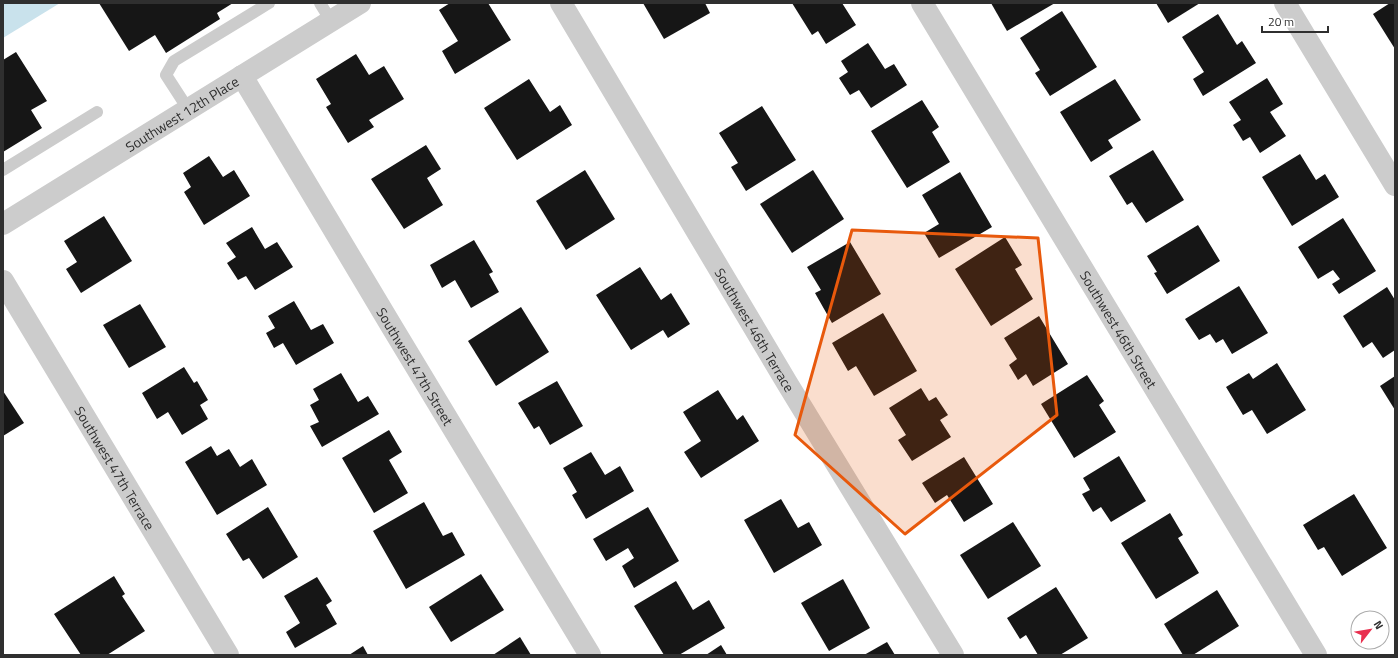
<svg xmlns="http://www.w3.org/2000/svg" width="1398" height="658" font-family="'Titillium Web',sans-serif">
	<rect width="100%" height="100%" fill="#fff"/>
	<polygon fill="#c9e2ec" points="3,3 60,3 3,38"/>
	<g fill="#161616">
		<polygon points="99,3 233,3 217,13 220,19 166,53 155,35 129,51"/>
		<polygon points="450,3 488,3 511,40 455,74 442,51 458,41 439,10"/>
		<polygon points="643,3 705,3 710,13 664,39"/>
		<polygon points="792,3 842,3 856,25 826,44 818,31 812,35"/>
		<polygon points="991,3 1055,3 1007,31"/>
		<polygon points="1156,3 1200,3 1168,23"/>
		<polygon points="1390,3 1395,3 1395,49 1373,14"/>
		<polygon points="1062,11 1097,67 1050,96 1035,73 1040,70 1020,38"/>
		<polygon points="1218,14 1237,45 1242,41 1256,63 1203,96 1193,79 1204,72 1182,37"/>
		<polygon points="868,43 885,69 894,64 907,85 871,108 859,90 850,95 839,78 848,72 841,61"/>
		<polygon points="16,52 47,101 31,110 42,128 3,152 3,60"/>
		<polygon points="356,54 369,75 384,66 404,99 369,120 374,127 348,143 326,107 331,104 316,79"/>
		<polygon points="1267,78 1283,104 1270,112 1286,136 1260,153 1250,137 1243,141 1233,125 1241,120 1229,102"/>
		<polygon points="529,79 550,112 560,105 572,125 517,160 484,108"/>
		<polygon points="1115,79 1141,120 1108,140 1113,148 1091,162 1060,112"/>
		<polygon points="922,100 939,127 932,132 950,162 907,188 871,131"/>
		<polygon points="762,106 796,160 746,191 731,167 738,163 719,133"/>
		<polygon points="426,145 441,169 427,178 443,205 404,229 371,179"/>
		<polygon points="1153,150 1184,200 1146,223 1132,202 1127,205 1109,176"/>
		<polygon points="1300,154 1316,180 1325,174 1339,197 1292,226 1262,177"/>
		<polygon points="209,156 223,177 234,170 250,196 204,225 184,192 191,187 183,173"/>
		<polygon points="585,170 615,219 566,250 536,201"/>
		<polygon points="813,170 844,219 792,253 760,204"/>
		<polygon points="960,172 992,227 939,258 924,233 939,224 922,195"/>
		<polygon points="104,216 132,261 81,293 66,269 77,262 64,241"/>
		<polygon points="1343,218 1376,271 1339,294 1332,284 1340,279 1333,270 1318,279 1298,247"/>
		<polygon points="1198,225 1220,261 1167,294 1154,273 1157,272 1147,256"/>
		<polygon points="252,227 265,249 277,242 293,267 255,290 246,276 238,280 227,263 236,257 226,243"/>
		<polygon points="1005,237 1022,265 1015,269 1033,299 991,326 955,269"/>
		<polygon points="474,240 493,272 489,274 499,292 471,308 455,280 442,288 430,265"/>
		<polygon points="850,242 881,294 832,323 815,293 821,290 807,267"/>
		<polygon points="640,267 661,300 671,293 690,324 668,338 663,330 631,350 596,295"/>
		<polygon points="1239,286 1268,333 1232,354 1223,339 1216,343 1210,334 1199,340 1185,319"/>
		<polygon points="1387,287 1395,300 1395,350 1383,358 1372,342 1363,348 1343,316"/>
		<polygon points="294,301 311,330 323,324 334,343 296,365 283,343 274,348 266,333 275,328 268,316"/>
		<polygon points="140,304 166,347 129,368 103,325"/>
		<polygon points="521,307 549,352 496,386 468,341"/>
		<polygon points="883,313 917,371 874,396 856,366 848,371 832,343"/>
		<polygon points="1039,316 1068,364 1033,386 1026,374 1018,380 1009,365 1017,359 1004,338"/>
		<polygon points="1277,363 1306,410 1267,434 1252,410 1243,415 1226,387 1249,373 1253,379"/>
		<polygon points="184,367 194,383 197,381 208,400 200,405 208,419 182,435 168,412 157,419 142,393"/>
		<polygon points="341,373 358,402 368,396 379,414 322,447 310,426 319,422 310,405 319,400 313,389"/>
		<polygon points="1087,375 1104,401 1099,405 1116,432 1074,458 1041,404"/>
		<polygon points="1395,376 1395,410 1380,386"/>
		<polygon points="557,381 583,426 550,445 539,426 534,429 518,403"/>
		<polygon points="921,388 929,401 936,397 948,415 940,420 951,437 912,461 898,440 906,435 889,408"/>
		<polygon points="718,390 737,420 743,415 759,441 701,478 684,452 701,441 683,412"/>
		<polygon points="3,391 24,423 3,436"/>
		<polygon points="389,430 402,452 389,460 408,493 374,513 342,458"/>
		<polygon points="211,446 217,456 229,449 240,467 252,459 267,485 217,515 185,462"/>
		<polygon points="591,452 605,475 620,466 634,491 586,519 572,495 577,492 563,468"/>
		<polygon points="1119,456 1146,501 1111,522 1101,507 1093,512 1082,494 1090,490 1083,478"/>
		<polygon points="964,457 993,504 964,522 947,495 935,503 922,483"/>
		<polygon points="1354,494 1387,548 1342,576 1324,547 1318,550 1303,525"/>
		<polygon points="781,499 798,528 809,522 822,545 774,573 744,520"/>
		<polygon points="424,502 443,536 452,532 465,555 406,589 373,531"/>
		<polygon points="268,507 298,557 263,579 249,558 243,561 226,534"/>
		<polygon points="648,507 679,561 634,588 622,566 634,558 628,548 606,561 593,539"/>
		<polygon points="1170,513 1183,535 1178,538 1199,573 1156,599 1121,543"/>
		<polygon points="1013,522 1041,566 988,599 960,555"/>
		<polygon points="481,574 504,610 451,642 429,607"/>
		<polygon points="114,576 125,594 122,596 145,631 107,655 81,655 54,614"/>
		<polygon points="317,577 332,601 326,605 337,624 295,648 286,632 300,623 284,596"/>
		<polygon points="843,579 870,628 829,651 801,603"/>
		<polygon points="676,581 693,610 709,600 725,628 679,655 664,655 634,606"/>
		<polygon points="1056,587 1088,638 1060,655 1038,655 1026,635 1020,639 1007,618"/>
		<polygon points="1217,590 1239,626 1193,655 1183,655 1164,624"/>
		<polygon points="520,637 531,655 493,655"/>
		<polygon points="887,642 895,655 864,655"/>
		<polygon points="721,645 727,655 706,655"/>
		<polygon points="363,646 368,655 349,655"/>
	</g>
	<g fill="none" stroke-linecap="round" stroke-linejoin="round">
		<g stroke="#ccc" stroke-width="12">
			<polyline points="320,3 331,21"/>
			<polyline points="188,109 166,75 174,61 269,3"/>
			<polyline points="3,170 97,112"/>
		</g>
		<g stroke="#ccc" stroke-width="22">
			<path id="s1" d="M561,3L787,383L953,655"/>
			<path id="s2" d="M922,3L1316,655"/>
			<polyline points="1285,3 1395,185"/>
			<path id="s3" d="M242,76L392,327L590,655"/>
			<path id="s4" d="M3,224L360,3"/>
			<path id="s5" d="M3,281L228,655"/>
		</g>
	</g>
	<path fill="#e8590c" fill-opacity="0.2" stroke="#e8590c" stroke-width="3" stroke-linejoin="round" d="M852,230L1038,238L1057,415L905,534L795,435Z"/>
	<g text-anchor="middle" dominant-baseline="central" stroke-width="4" stroke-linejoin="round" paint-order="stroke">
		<g font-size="14" fill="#2f2f2f" stroke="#fff">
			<text stroke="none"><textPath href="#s4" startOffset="210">Southwest 12th Place</textPath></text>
			<text stroke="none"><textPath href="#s2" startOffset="381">Southwest 46th Street</textPath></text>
			<text stroke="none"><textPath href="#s1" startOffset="380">Southwest 46th Terrace</textPath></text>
			<text stroke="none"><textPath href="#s3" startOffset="338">Southwest 47th Street</textPath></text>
			<text stroke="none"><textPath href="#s5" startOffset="218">Southwest 47th Terrace</textPath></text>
		</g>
	</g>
	<rect width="1398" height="658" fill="none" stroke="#2f2f2f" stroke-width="8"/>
	<g transform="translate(1370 630) rotate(59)"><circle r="19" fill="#ffffff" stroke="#acacac"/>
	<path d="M0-3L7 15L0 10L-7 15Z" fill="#e8304f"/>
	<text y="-6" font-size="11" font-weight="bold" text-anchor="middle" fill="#2f2f2f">N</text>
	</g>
	<path d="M1262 26v6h66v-6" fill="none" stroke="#2f2f2f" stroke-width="2"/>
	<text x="1268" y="26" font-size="12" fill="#2f2f2f" stroke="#ffffff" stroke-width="3" paint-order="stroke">20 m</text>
</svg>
